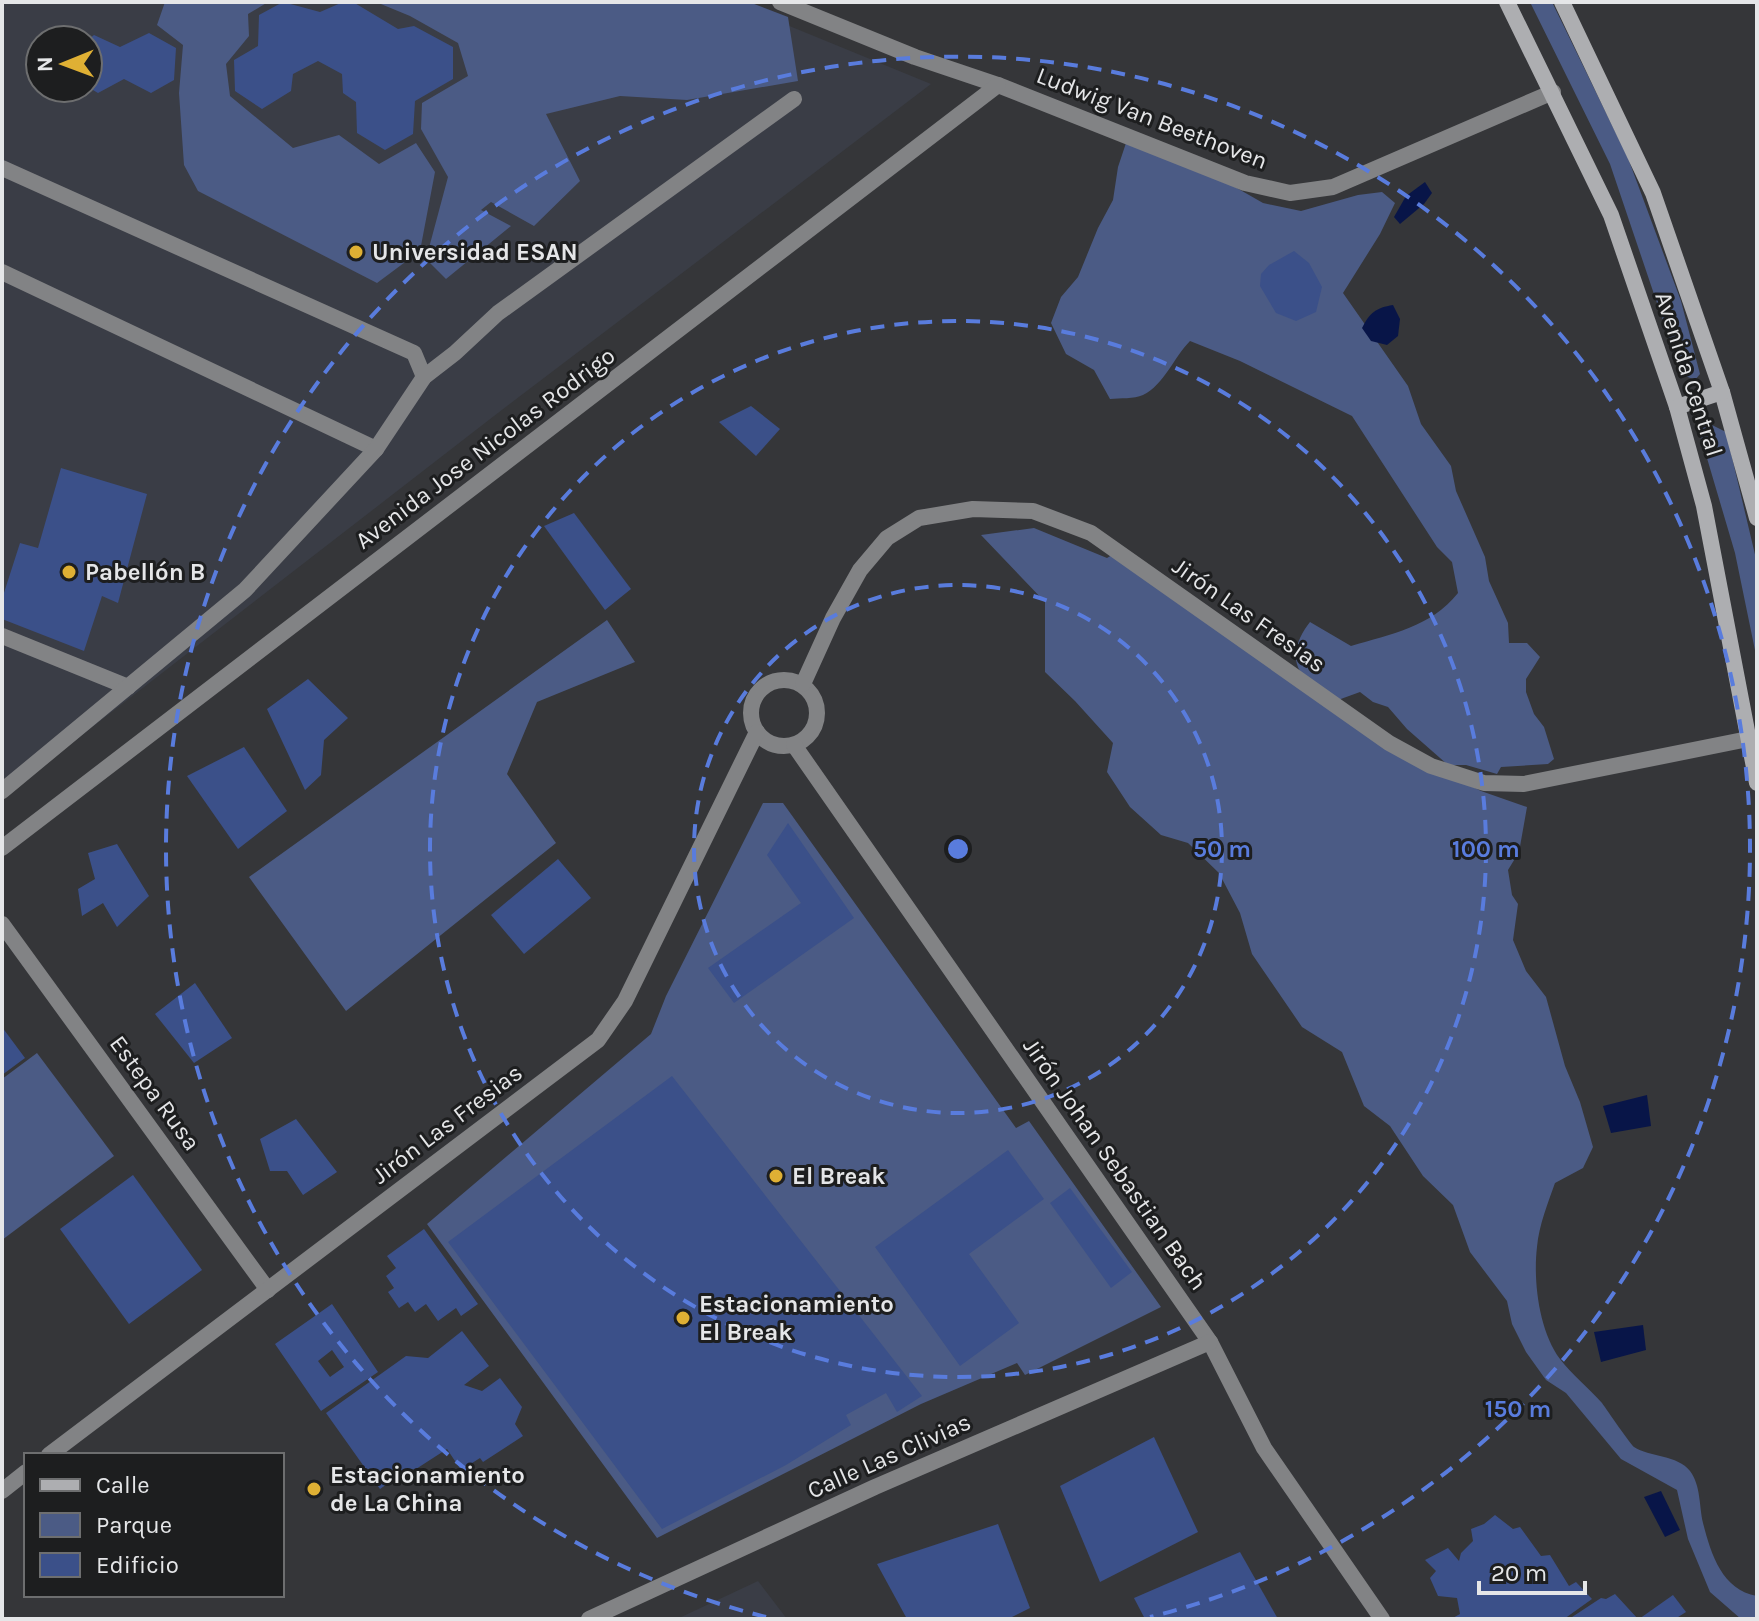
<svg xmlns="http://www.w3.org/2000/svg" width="1759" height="1621" font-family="Karla,sans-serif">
	<rect width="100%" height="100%" fill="#353639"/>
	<g fill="#3a3d46" fill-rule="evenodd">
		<path d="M2,2H731L931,84L494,416L2,797ZM40,40H88V88H40Z"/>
		<polygon points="758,1581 787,1619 677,1619"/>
	</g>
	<g fill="#4b5b85">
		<polygon points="165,2 268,2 248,14 249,36 226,64 230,96 293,148 339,135 379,164 416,143 435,172 420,251 377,283 198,191 184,165 179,93 183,45 157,25"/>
		<polygon points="376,2 749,2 788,17 798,81 687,100 620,96 546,114 580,181 534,226 491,202 481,210 511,226 446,279 426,259 448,177 421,129 422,103 468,76 458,43 410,16"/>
		<polygon points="1530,2 1552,2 1628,158 1681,301 1700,374 1695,380 1681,374 1610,164"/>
		<path d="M1126,143L1235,187L1263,203L1301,211L1358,195L1382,192L1395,203L1380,234L1343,293L1408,386L1421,424L1451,466L1456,491L1485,557L1489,581L1508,623L1509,643H1527L1540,657L1526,679V692L1534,714L1544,727L1554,759L1548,764L1501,767L1497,774L1466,765H1448L1407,729L1388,707L1373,702L1360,692L1338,700C1329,693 1306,680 1300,671C1290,655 1300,634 1310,622L1351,646C1391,634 1431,627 1458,593L1452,562L1437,547L1352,416L1240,361L1190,341C1174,357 1164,385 1143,395C1134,399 1120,398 1110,399L1094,370L1066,354L1051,323L1061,297L1078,277L1098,228L1113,200L1118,167Z"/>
		<polygon points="1708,423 1726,432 1757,563 1757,660 1735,553 1699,431"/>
		<path d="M1034,528L1107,558L1117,552L1431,766L1481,791L1527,807L1519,852L1508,870L1512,895L1518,904L1513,940L1526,971L1546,997L1565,1066L1580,1102L1593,1147L1583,1168L1555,1183C1548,1203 1539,1225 1537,1247C1533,1281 1539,1331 1560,1359C1571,1374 1589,1388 1602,1403C1607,1410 1631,1445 1634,1447C1649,1457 1678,1455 1690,1471C1701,1486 1699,1505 1703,1523C1711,1554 1722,1590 1757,1596V1619H1741L1710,1592L1688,1539L1677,1490L1621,1459L1566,1393L1546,1380L1526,1352L1512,1324L1507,1301L1470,1252L1453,1205L1423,1176L1390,1126L1364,1106L1342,1052L1302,1027L1252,954L1240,913L1219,873L1188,843L1161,835L1130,807L1107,772L1113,743L1075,701L1045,672V602L981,535Z"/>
		<polygon points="607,620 635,662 537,702 507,774 556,843 346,1011 249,877"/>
		<polygon points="763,803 783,803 1016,1128 1029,1121 1161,1307 1025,1375 1017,1363 921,1404 657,1538 427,1224 651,1034 666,996"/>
		<polygon points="37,1053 114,1156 2,1240 2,1079"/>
	</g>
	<g fill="#081548">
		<polygon points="1425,182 1432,193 1424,204 1400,224 1394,217 1406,196"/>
		<path d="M1393,305L1400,319L1398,336L1387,345L1371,341L1362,328C1370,312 1376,308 1393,305Z"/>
		<polygon points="1647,1095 1651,1126 1611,1133 1603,1106"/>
		<polygon points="1643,1325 1646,1350 1601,1362 1594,1332"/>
		<polygon points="1661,1491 1680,1530 1665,1537 1644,1497"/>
	</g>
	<g fill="#3b5089" fill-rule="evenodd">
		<polygon points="283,2 320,12 343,2 353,2 398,29 414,26 453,47 453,79 415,101 413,134 385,150 357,133 356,102 343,93 342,74 318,61 293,74 291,91 262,109 235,91 234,60 258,46 259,15"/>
		<polygon points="149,33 176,48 174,80 151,93 124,79 98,93 88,87 88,40 94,35 120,47"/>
		<polygon points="1294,251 1309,263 1322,287 1316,312 1296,321 1276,313 1260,286 1261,274 1269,265"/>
		<polygon points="751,406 780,429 756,456 719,422"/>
		<polygon points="61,468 147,494 118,603 102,596 84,651 2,619 2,599 20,543 38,548"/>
		<polygon points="574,513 631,589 605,610 544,526"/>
		<polygon points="308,679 348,718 324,740 321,775 305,790 267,709"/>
		<polygon points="244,747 287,811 238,849 187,776"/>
		<polygon points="788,823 854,918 734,1003 708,968 801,903 767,855"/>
		<polygon points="117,844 149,896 117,927 103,903 82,916 78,889 95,879 88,853"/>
		<polygon points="558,859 591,898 524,954 491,915"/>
		<polygon points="195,983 232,1038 194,1063 155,1014"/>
		<polygon points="2,1027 25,1058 2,1075"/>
		<polygon points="672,1076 922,1396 897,1412 886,1393 846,1415 851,1425 786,1465 662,1529 448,1242"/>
		<polygon points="296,1119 337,1172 303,1195 287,1171 270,1171 260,1139"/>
		<polygon points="1008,1150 1044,1199 969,1254 1019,1323 960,1366 875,1247"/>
		<polygon points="133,1175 202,1270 129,1324 60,1229"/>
		<polygon points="1070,1188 1132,1272 1111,1288 1050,1203"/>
		<polygon points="424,1229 478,1304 461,1316 456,1308 438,1321 426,1304 415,1312 408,1302 399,1308 388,1292 394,1288 386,1276 396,1268 387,1256"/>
		<path d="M332,1304L378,1372L321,1411L275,1344ZM332,1350L344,1367L330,1377L318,1361Z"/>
		<polygon points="462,1331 489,1366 464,1385 482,1391 500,1378 522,1407 515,1424 523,1436 483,1462 480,1458 461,1470 447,1449 416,1469 407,1470 380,1489 326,1413 406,1356 428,1358"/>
		<polygon points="1154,1437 1198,1532 1100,1582 1060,1486"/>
		<polygon points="1495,1515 1513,1529 1520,1527 1541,1556 1550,1555 1569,1586 1576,1582 1592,1599 1564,1619 1451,1619 1460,1614 1457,1598 1438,1596 1430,1578 1436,1571 1425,1560 1448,1548 1459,1561 1461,1553 1473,1541 1471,1529 1484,1524"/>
		<polygon points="998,1524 1030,1608 1008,1619 907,1619 877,1564"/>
		<polygon points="1240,1552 1278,1619 1145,1619 1134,1598"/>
		<polygon points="1615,1594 1638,1619 1569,1619 1601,1598 1606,1599"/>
		<polygon points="1673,1595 1686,1612 1675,1619 1639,1619"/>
	</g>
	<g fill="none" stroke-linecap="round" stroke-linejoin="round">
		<g stroke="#828385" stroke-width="16">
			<polyline points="2,168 414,353 424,377"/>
			<polyline points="2,272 376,449"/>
			<polyline points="2,636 128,687"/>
			<polyline points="2,791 245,590 376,449 424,377 455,353 498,313 794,99"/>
		</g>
		<g stroke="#828385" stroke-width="16">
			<polyline points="780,2 915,57 998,85 1245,183 1290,193 1333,187 1553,92"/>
			<circle cx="784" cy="713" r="33"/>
			<polyline points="803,684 833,618 860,570 887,538 919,518 973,509 1033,511 1091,533 1389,743 1431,766 1484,783 1524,784 1748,739"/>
			<polyline points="794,745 1210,1342 1264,1448 1382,1619"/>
			<polyline points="2,848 998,85"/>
			<polyline points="2,924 268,1290"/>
			<polyline points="49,1455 598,1040 625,1001 757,732"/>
			<polyline points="2,1491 26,1472"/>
			<polyline points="589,1619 875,1487 1210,1342"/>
		</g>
		<g stroke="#adaeb1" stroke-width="16">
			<polyline points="1507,2 1611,215 1677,407 1704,506 1757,783"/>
			<polyline points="1562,2 1653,193 1722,392 1757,518"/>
			<polyline points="1677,407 1722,392"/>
		</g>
	</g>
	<g fill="none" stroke="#597cdd" stroke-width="4" stroke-dasharray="14 10">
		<circle cx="958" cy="849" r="264"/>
		<circle cx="958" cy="849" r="528"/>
		<path d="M766 1617A792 792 0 1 1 1150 1617"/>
	</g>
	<g fill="#dfb034" stroke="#1d1e1f" stroke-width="3">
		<circle cx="356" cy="252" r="8"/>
		<circle cx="69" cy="572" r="8"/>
		<circle cx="776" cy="1176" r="8"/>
		<circle cx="683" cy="1318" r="8"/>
		<circle cx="314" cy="1489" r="8"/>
	</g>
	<g text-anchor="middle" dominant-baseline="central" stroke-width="6" stroke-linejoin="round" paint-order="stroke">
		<g font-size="24" fill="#e5e6e8" stroke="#1d1e1f">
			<text transform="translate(1152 118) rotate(21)">Ludwig Van Beethoven</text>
			<text transform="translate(1689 374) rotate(72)">Avenida Central</text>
			<text transform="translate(485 448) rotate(-37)">Avenida Jose Nicolas Rodrigo</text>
			<text transform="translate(1249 615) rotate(35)">Jirón Las Fresias</text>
			<text transform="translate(155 1093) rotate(54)">Estepa Rusa</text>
			<text transform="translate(447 1124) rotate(-37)">Jirón Las Fresias</text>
			<text transform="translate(1115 1164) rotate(55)">Jirón Johan Sebastian Bach</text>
			<text transform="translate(889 1456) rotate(-24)">Calle Las Clivias</text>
		</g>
		<g font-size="24" font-weight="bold" fill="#e5e6e8" stroke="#1d1e1f" text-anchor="start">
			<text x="372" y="252">Universidad ESAN</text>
			<text x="85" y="572">Pabellón B</text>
			<text x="792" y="1176">El Break</text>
			<text x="699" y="1304">Estacionamiento<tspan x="699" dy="28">El Break</tspan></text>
			<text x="330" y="1475">Estacionamiento<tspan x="330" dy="28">de La China</tspan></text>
		</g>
	</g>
	<circle cx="958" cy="849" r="12" fill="#597cdd" stroke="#1d1e1f" stroke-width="4"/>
	<g font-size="24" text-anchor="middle" font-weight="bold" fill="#597cdd" stroke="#1d1e1f" stroke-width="6" stroke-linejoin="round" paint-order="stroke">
		<text x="1222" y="857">50 m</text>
		<text x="1486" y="857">100 m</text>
		<text x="1518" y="1417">150 m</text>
	</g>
	<rect width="1759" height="1621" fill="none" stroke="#e5e6e8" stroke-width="8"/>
	<rect x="24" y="1453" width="260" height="144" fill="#1d1e1f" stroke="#6d6e6f" stroke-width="2"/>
	<rect x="40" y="1479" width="40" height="12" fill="#adaeb1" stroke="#6d6e6f" stroke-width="2"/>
	<text x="96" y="1493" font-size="24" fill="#e5e6e8">Calle</text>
	<rect x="40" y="1513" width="40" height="24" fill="#4b5b85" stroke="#6d6e6f" stroke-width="2"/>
	<text x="96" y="1533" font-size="24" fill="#e5e6e8">Parque</text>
	<rect x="40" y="1553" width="40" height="24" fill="#3b5089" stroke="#6d6e6f" stroke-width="2"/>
	<text x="96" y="1573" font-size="24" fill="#e5e6e8">Edificio</text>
	<g transform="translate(64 64) rotate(269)"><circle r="38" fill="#1d1e1f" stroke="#6d6e6f" stroke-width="2"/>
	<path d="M0-6L14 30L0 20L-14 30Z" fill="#dfb034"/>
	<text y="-12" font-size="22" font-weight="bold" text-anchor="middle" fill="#e5e6e8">N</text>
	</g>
	<path d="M1479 1581v12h106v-12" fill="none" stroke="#e5e6e8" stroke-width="4"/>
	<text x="1491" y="1581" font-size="24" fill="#e5e6e8" stroke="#1d1e1f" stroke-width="6" paint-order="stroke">20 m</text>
</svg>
